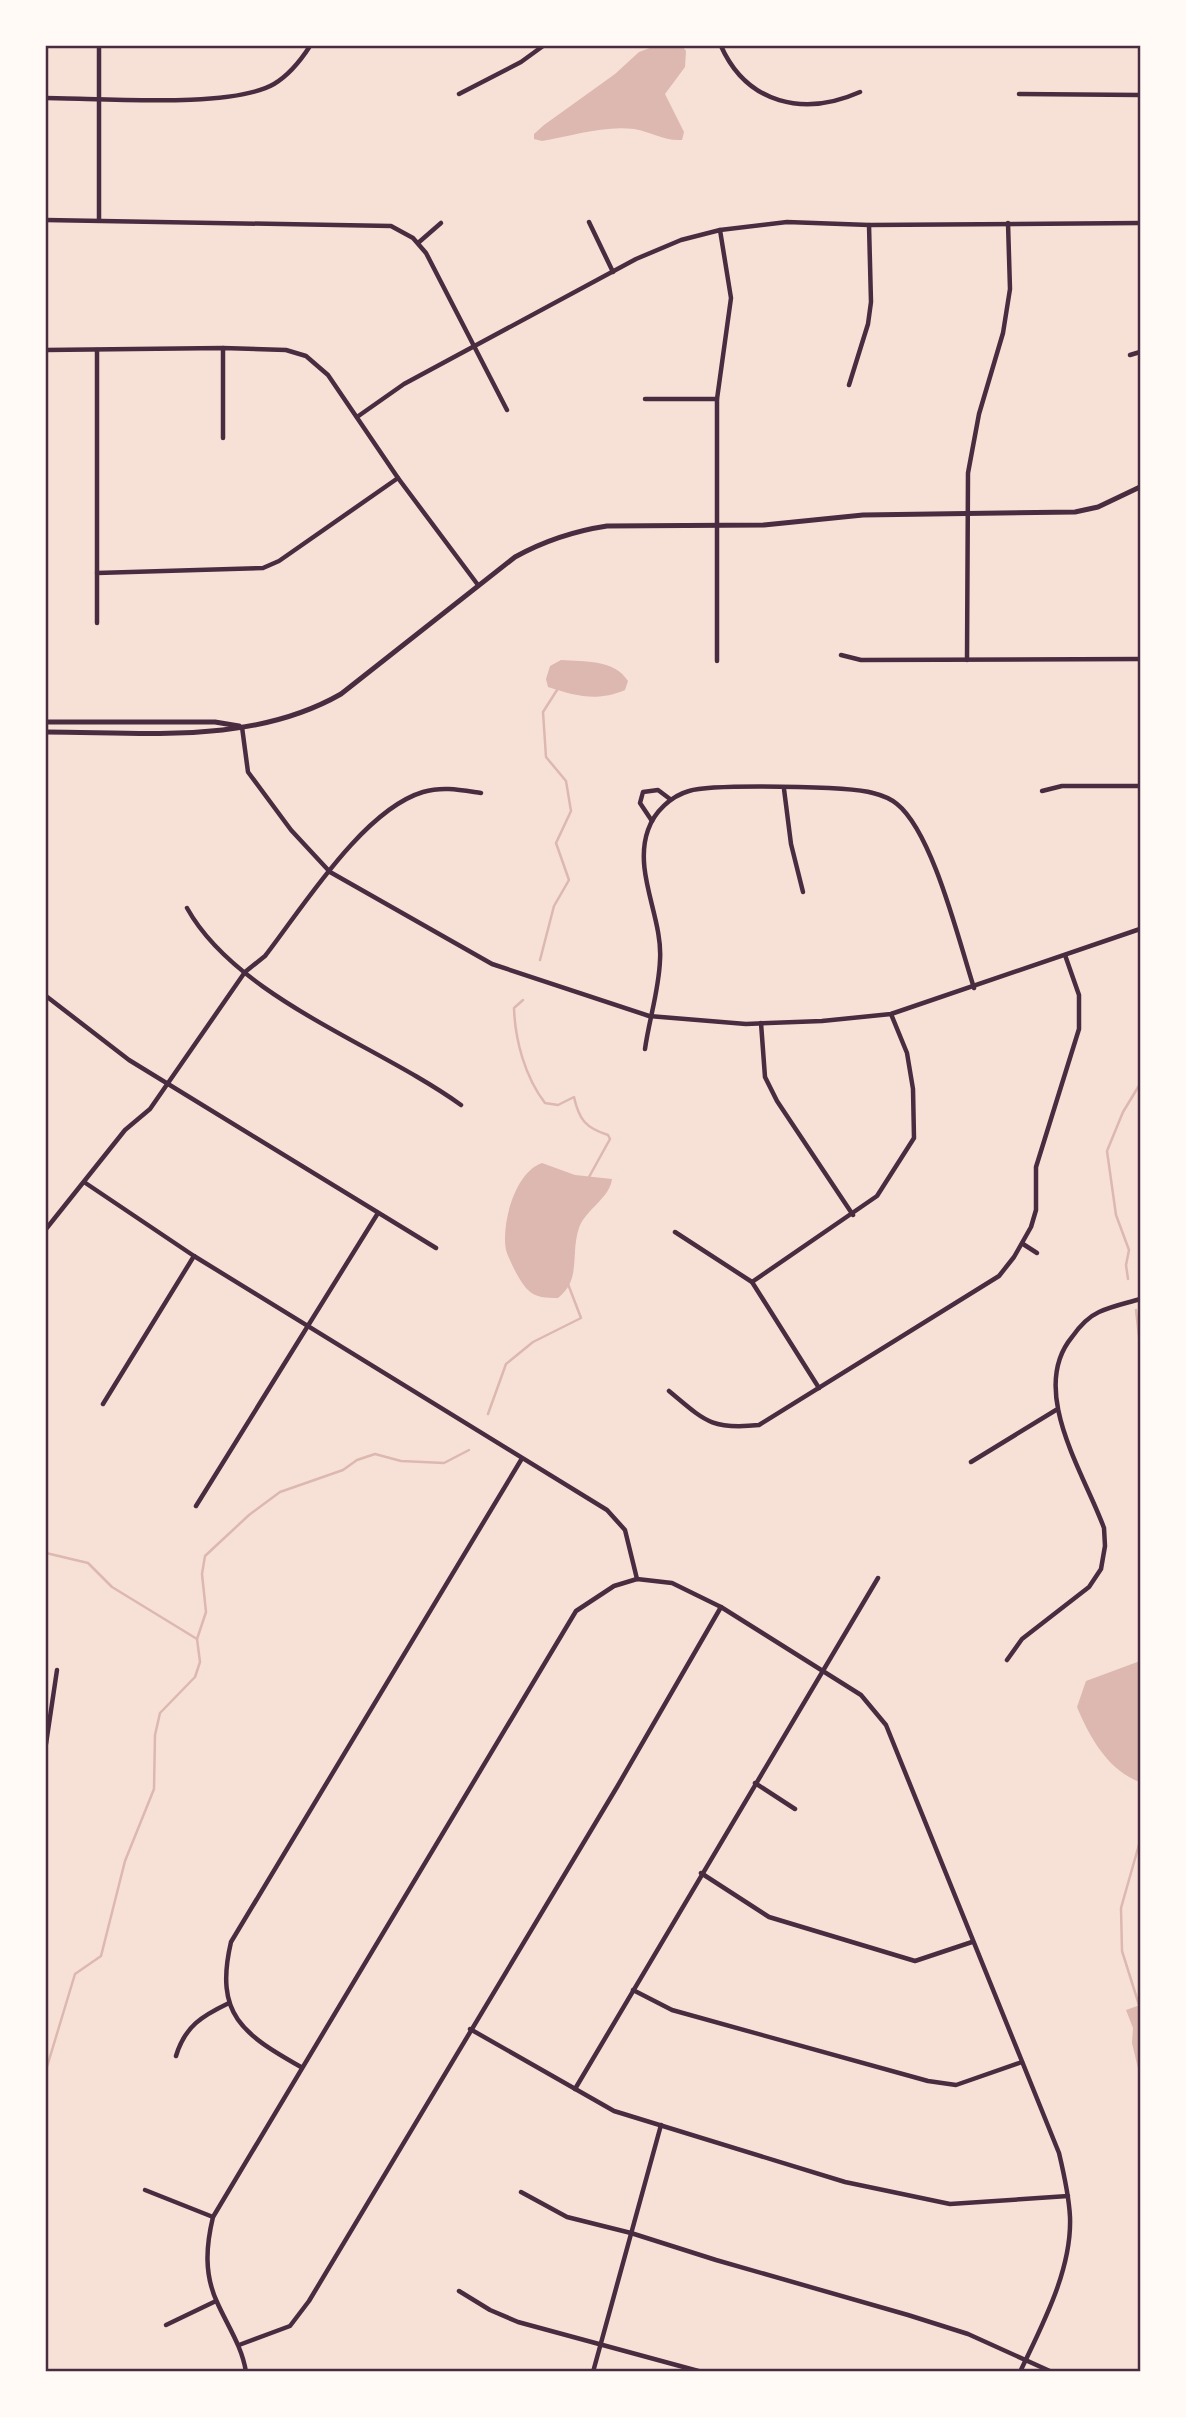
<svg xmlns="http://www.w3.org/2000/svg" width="1186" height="2417" font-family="Manrope,sans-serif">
	<rect width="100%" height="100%" fill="#f7e1d7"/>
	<g fill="#dcb8b0">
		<path d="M655,46H682L686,51L685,67L665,94L684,132L682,140C663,141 652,132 634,129C605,125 571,136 542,141L534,139V134L544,125L615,74L639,52Z"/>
		<path d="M561,660C585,662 614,659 628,681L625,690C597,702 576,696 548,687L546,679L550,666Z"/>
		<path d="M542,1163L575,1175L612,1179C610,1198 585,1210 579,1228C570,1254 582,1279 558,1298C547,1298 535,1298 527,1289C520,1282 509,1260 506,1250C501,1224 515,1172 542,1163Z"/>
		<path d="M1140,1661V1782C1108,1771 1089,1736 1077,1707L1086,1681Z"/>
		<polygon points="1140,2005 1140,2077 1132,2043 1133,2028 1126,2010"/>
	</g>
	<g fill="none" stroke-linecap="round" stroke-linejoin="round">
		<g stroke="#dcb8b0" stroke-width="2.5">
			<polyline points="540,960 554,906 569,880 556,843 571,811 566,781 546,757 543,712 557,690"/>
			<path d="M523,1000L514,1008C515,1040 525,1077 545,1103L558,1105L574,1097C579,1120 586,1128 608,1135L610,1139L589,1177"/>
			<polyline points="1128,1279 1126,1265 1129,1250 1116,1215 1107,1151 1123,1112 1140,1084"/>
			<polyline points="1136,1310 1140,1345"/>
			<polyline points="488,1414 506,1364 533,1342 581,1318 568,1284"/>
			<polyline points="46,1553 88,1563 112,1587 197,1639"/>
			<polyline points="1140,1841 1121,1908 1122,1951 1140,2008"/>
			<polyline points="46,2070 75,1974 101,1956 125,1861 154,1789 155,1735 160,1713 195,1677 200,1662 197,1639 206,1612 202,1574 205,1556 249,1515 280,1492 343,1470 357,1460 375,1454 401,1461 444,1463 469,1450"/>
		</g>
		<g stroke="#4a2c40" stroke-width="4.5">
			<path d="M721,46C747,104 804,117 860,92"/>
			<polyline points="459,94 521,62 543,46"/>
			<polyline points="1019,94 1140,95"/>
			<path d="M46,98C99,98 231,109 274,84C289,75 301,60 310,46"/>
			<polyline points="46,220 391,226 413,238 426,253 507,410"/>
			<polyline points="99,220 99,46"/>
			<polyline points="589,222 613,272"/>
			<polyline points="418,243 441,223"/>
			<polyline points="46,350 223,348 286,350 306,356 328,375 398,478 478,585"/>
			<polyline points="1130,355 1140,352"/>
			<polyline points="849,385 868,324 871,302 869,225"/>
			<polyline points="645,399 717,399"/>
			<polyline points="357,417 404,384 636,259 681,240 720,230 787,222 869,225 1140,223"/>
			<polyline points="223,438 223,348"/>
			<polyline points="97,573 263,568 279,561 398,478"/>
			<polyline points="97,623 97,350"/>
			<polyline points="841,655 861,660 1140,659"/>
			<polyline points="967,660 968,473 979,414 1003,333 1010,289 1008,223"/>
			<polyline points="717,661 717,399 731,298 720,230"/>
			<polyline points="242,727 248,772 291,830 330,872 492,964 649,1016 746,1024 822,1021 891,1014 1140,929"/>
			<polyline points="784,789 791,844 803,892"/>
			<polyline points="1042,791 1062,786 1140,786"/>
			<polyline points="652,821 640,803 643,792 658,790 670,799"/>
			<path d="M187,908C237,998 378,1045 461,1105"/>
			<polyline points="46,996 129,1060 436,1248"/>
			<polyline points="761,1023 765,1077 777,1101 853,1215"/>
			<path d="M645,1049C649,1020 659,990 660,960C663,918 633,872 648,830C654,812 671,796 689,791C712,784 850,786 873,793C881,795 891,799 897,804C933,833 959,942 974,988"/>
			<polyline points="84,1182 194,1256 607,1510 625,1530 637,1579"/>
			<path d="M46,1229L125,1130L150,1109L245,972L265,956C303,907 363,810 423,792C443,786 461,790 481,793"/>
			<polyline points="675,1232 752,1282 819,1388"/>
			<polyline points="1023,1244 1037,1253"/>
			<polyline points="752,1282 877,1196 914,1138 913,1089 907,1053 891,1014"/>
			<path d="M669,1391C705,1421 711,1430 759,1425L999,1276L1014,1257L1031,1227L1036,1210V1167L1079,1029V995L1065,955"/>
			<polyline points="103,1404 194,1256"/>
			<polyline points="971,1462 1056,1410"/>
			<polyline points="196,1506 378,1213"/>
			<path d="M1007,1660L1022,1639L1089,1587L1101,1569L1105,1546L1104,1528C1084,1473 1028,1390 1072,1337C1079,1327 1088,1317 1099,1312C1112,1306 1127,1303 1140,1299"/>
			<polyline points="46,1744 57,1670"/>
			<polyline points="755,1783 795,1809"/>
			<polyline points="701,1873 769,1917 915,1961 972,1942"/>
			<polyline points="633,1990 672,2010 928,2081 956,2085 1022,2062"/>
			<polyline points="470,2029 614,2111 845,2182 950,2204 1068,2196"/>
			<path d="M176,2056C185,2026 202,2016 229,2003"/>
			<path d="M301,2067C243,2034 214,2015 231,1942L521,1460"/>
			<polyline points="575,2089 878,1578"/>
			<polyline points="145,2190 213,2217"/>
			<polyline points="521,2192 567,2217 631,2233 716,2260 908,2315 968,2334 1052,2372"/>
			<polyline points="459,2291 490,2310 518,2322 702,2372"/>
			<polyline points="166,2325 216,2301"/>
			<polyline points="239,2345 290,2326 309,2301 617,1787 721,1607"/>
			<path d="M246,2372C242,2346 227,2325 217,2302C204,2274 206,2246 213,2217L576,1611L614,1586L637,1579L672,1583L721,1607L861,1695L886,1725L1059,2153C1064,2174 1069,2196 1070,2217C1072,2270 1042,2325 1020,2372"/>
			<polyline points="593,2372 661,2125"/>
		</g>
		<g stroke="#4a2c40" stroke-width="5">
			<polyline points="46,722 215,722 239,726"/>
			<path d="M46,732C145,732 252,745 341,694L515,557C544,541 574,531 607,526L764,525L863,515L1075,512L1098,507L1140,487"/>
		</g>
	</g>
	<rect width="1186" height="2417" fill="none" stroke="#fffaf5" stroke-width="94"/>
	<rect x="47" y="47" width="1092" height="2323" fill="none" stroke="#4a2c40" stroke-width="2.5"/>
</svg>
